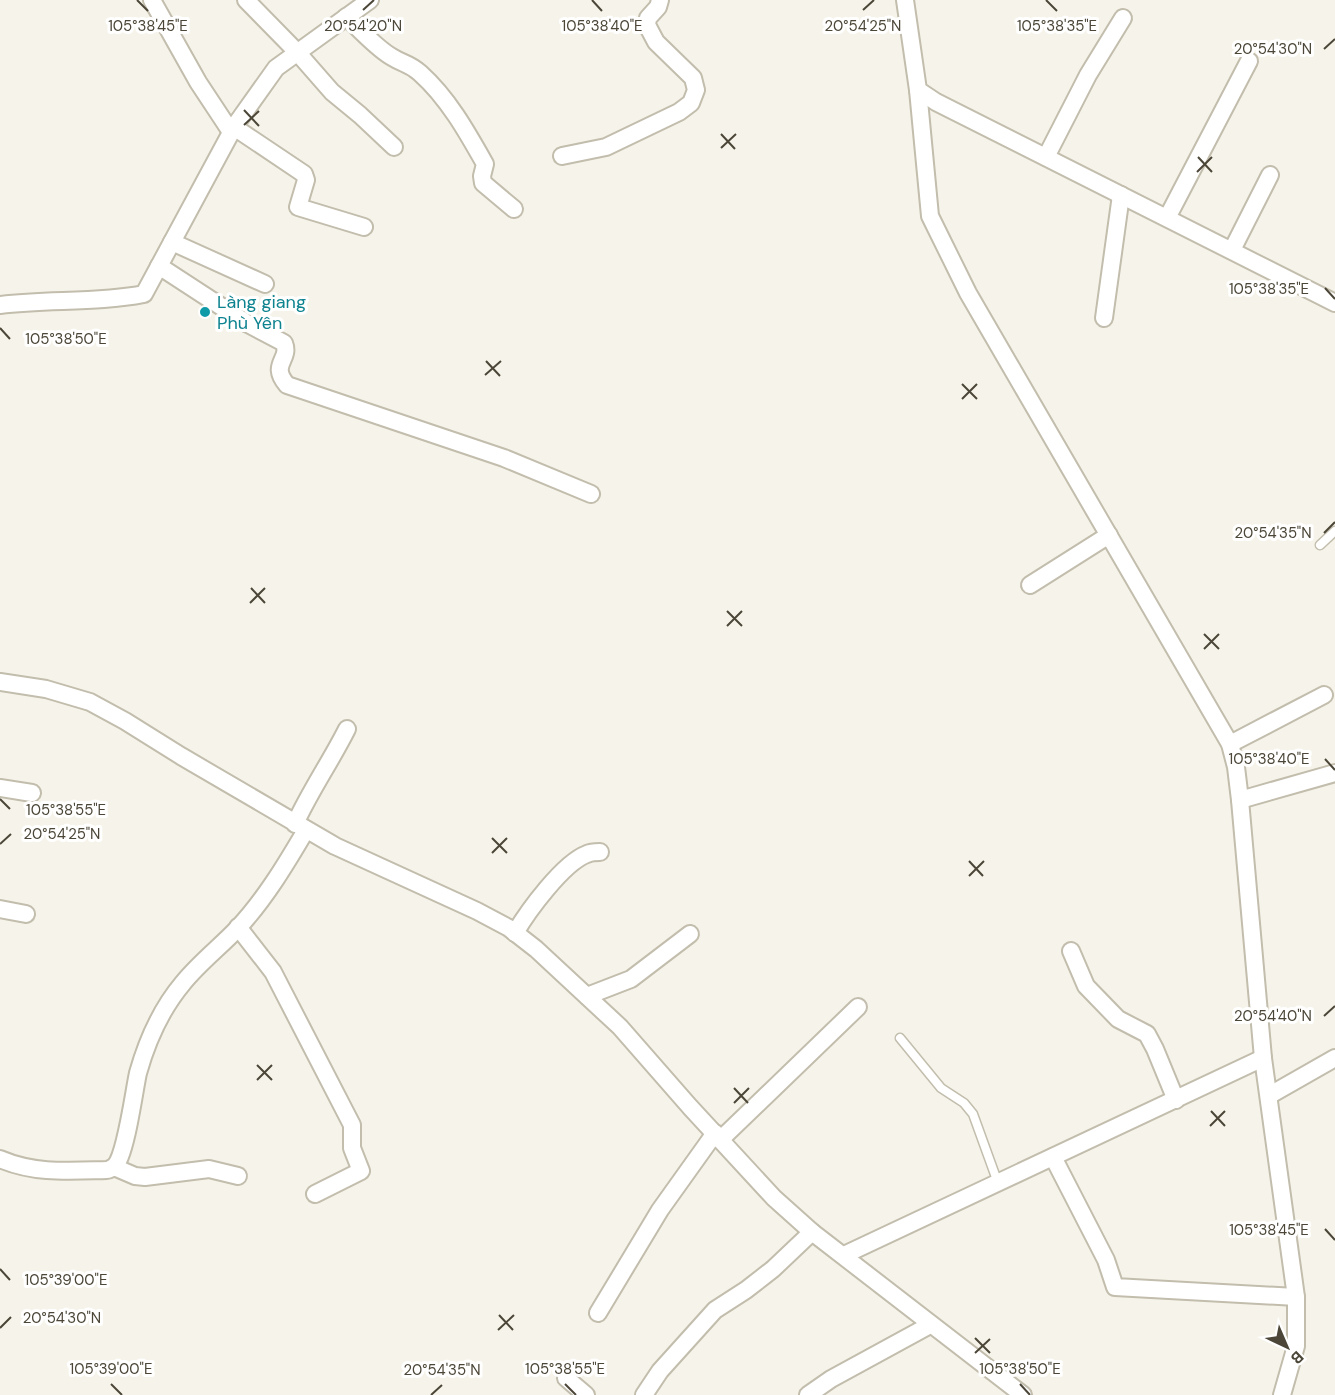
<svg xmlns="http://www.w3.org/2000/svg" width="1335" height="1395" font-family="'DM Sans',sans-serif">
	<rect width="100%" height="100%" fill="#f6f4ea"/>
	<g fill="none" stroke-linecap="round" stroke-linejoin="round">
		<g stroke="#c2bdac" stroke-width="11">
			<g id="service">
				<polyline points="1320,545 1335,531"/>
				<polyline points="900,1038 941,1088 964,1103 973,1114 998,1183"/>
			</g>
		</g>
		<g stroke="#c2bdac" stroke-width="20">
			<g id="minor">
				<polyline points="152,0 198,82 231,132"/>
				<polyline points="246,0 297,52 332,92 360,115 394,147"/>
				<polyline points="905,0 918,90 936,102 1335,303"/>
				<path d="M346,17C360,29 376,48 392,57C403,64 409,63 420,73C448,98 467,132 485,164L482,176L483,183L514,209"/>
				<polyline points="918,90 930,216 968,293 1230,744 1236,767 1240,800 1263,1058 1296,1297 1296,1346 1282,1395"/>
				<polyline points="234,127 304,174 306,180 298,207 364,227"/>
				<polyline points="562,156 606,147 679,112 691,103 696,90 693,78 656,42 647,25 648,18 658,7 660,0"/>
				<polyline points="1046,157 1088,75 1123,18"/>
				<polyline points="1167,218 1249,61"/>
				<polyline points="172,242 265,284"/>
				<polyline points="1232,250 1270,175"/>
				<path d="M159,266L248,324L284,343C291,360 269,364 287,385L504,458L591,494"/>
				<path d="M0,305C48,299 97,303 144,294L234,127L276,68L370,0"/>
				<polyline points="1104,318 1121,195"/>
				<polyline points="1030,585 1109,535"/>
				<polyline points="0,682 46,689 90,702 125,721 181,756 335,846 477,911 509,928 536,949 620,1027 690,1107 774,1198 812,1232 1023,1395"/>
				<polyline points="1230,744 1324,695"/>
				<polyline points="0,788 32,793"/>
				<polyline points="1240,800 1335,773"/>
				<path d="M295,824C310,791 331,761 347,729"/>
				<polyline points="0,909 26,914"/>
				<polyline points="238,927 273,972 352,1125 352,1148 361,1171 315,1194"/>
				<path d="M515,933C528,911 563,863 587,854C591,852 596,852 600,852"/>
				<polyline points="1071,951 1086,986 1118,1019 1147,1034 1155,1049 1176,1100"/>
				<polyline points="587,996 631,979 690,934"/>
				<polyline points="1270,1095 1335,1058"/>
				<polyline points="720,1140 858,1007"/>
				<polyline points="1053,1157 1106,1260 1115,1287 1296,1297"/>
				<path d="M0,1159C35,1174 69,1171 107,1170C109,1170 114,1167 115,1166C126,1154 134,1091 138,1073C147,1041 162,1008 183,983C199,963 220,947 238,928C265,899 286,864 306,830"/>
				<polyline points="114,1167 135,1176 145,1177 209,1169 238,1176"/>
				<polyline points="844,1255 1263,1058"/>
				<polyline points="598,1313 660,1210 715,1133"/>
				<polyline points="566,1378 586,1395"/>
				<polyline points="644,1395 660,1371 715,1310 746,1290 773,1269 812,1232"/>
				<polyline points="808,1395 831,1379 930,1325"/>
			</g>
		</g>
		<use href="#service" stroke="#fff" stroke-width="8"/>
		<use href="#minor" stroke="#fff" stroke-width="16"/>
	</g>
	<path fill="none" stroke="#4b4637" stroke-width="2" d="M137,0L148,11M592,0L602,11M1046,0L1057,11M363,10L374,0M863,10L874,0M1324,49L1335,39M244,110L259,126M244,125L259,111M721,134L735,149M721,148L736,134M1198,157L1212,172M1197,172L1212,157M1325,288L1335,299M0,328L10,339M486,361L500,376M485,375L501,361M962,384L977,399M962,399L977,384M1324,533L1335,522M251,588L265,603M250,603L265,588M727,611L742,626M727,626L742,611M1204,634L1219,649M1204,649L1219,634M1325,759L1335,770M0,799L10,809M492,838L507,853M0,844L11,834M492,853L507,838M969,861L983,876M969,876L984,861M1324,1016L1335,1006M257,1065L272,1080M257,1080L272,1065M734,1088L748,1103M734,1103L749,1088M1211,1111L1225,1126M1210,1126L1225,1111M1325,1229L1335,1240M0,1269L10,1280M499,1315L513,1330M0,1328L11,1317M498,1330L514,1315M975,1338L990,1353M975,1353L990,1339M111,1384L122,1395M565,1384L576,1395M1020,1384L1030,1395M431,1395L442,1385"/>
	<circle fill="#0f9aa8" stroke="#fff" stroke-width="2" cx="205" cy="312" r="6"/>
	<g text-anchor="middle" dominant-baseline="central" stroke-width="6" stroke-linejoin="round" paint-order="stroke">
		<g font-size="18" fill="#0d838f" stroke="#fff" text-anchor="start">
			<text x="217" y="302">Làng giang<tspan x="217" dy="21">Phù Yên</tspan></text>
		</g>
	</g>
	<g font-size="15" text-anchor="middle" fill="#4b4637" stroke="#fff" stroke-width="6" stroke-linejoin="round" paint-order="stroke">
		<text x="363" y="31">20°54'20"N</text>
		<text x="863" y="31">20°54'25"N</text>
		<text x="148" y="31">105°38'45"E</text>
		<text x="602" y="31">105°38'40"E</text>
		<text x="1057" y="31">105°38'35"E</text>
		<text x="1273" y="54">20°54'30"N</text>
		<text x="1269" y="294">105°38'35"E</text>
		<text x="66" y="344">105°38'50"E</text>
		<text x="1273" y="538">20°54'35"N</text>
		<text x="1269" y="764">105°38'40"E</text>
		<text x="66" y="815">105°38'55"E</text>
		<text x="62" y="839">20°54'25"N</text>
		<text x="1273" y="1021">20°54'40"N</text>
		<text x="1269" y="1235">105°38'45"E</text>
		<text x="66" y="1285">105°39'00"E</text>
		<text x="62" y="1323">20°54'30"N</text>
		<text x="111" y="1374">105°39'00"E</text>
		<text x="565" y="1374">105°38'55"E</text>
		<text x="1020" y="1374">105°38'50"E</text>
		<text x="442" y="1375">20°54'35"N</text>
	</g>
	<g transform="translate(1287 1347) rotate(136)" stroke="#ffffff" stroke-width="4.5" paint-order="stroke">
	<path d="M0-4.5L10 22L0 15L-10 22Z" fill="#4b4637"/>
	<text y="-9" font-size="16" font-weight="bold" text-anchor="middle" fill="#4b4637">B</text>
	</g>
</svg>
